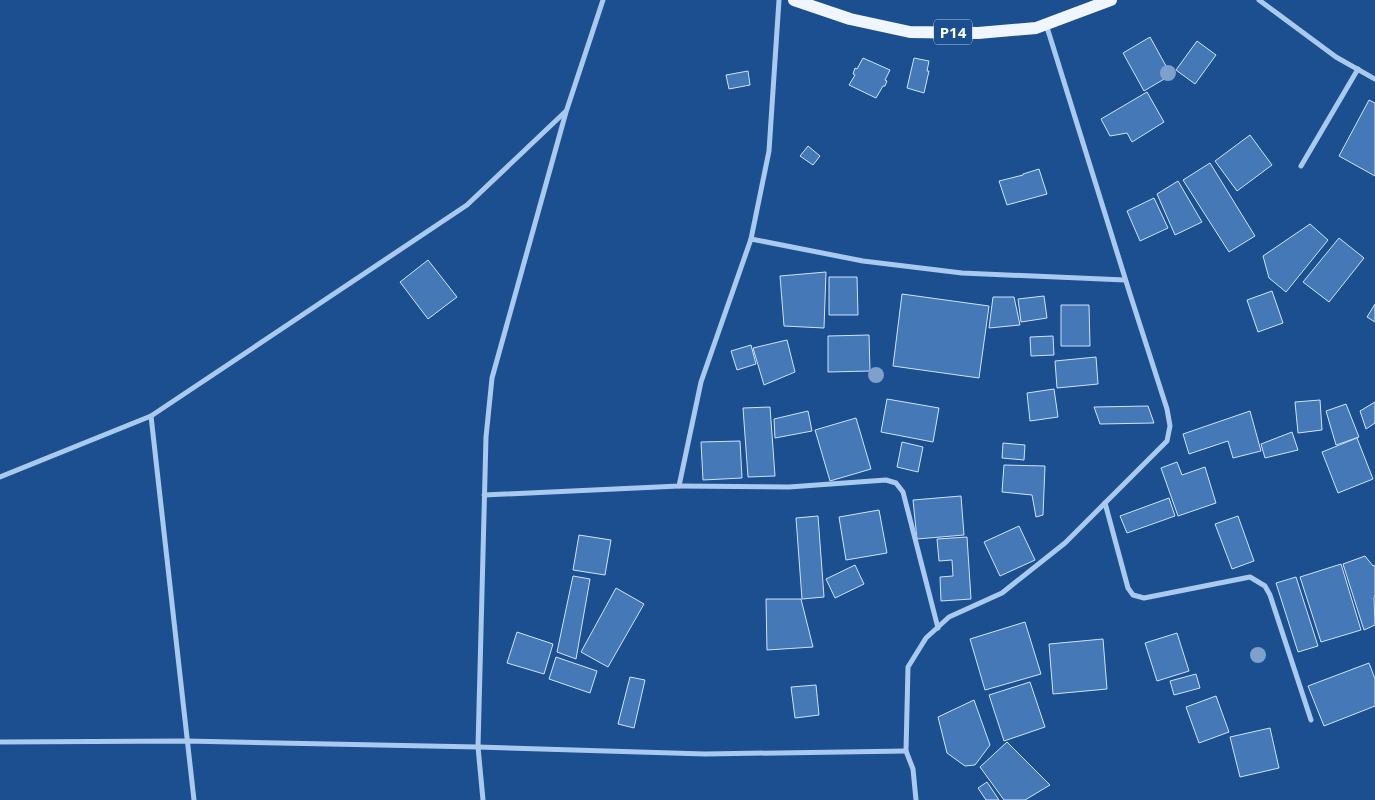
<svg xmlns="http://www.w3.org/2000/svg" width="1375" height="800" font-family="'Noto Sans',sans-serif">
	<rect width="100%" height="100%" fill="#1b4f8f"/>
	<g fill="#4478b7" stroke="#cfe3fa">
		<polygon points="1150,37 1171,75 1144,91 1123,53"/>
		<polygon points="1197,41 1216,55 1195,84 1176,70"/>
		<polygon points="863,58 890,70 885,80 887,81 885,86 883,86 876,98 849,85 855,75 853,74 855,68 857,69"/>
		<polygon points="914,58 929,61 927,71 929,71 924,93 907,88"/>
		<polygon points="748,71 750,85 729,89 726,75"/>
		<polygon points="1147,92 1164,122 1132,142 1127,133 1110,136 1101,119"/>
		<polygon points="1369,100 1375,103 1375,176 1339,156"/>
		<polygon points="1250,135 1272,165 1237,191 1215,161"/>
		<polygon points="808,146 820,156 813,165 800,156"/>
		<polygon points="1210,163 1255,236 1229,252 1183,180"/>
		<polygon points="1039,169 1047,194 1007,205 999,181 1023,175 1023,174"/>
		<polygon points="1178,181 1202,222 1175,235 1157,194"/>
		<polygon points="1154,198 1168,228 1140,241 1127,211"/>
		<polygon points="1310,224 1328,240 1286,292 1269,278 1263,256"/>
		<polygon points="1339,238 1364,258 1329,302 1303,282"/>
		<polygon points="428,260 457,297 428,319 400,282"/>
		<polygon points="826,272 824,328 784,326 780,276"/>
		<polygon points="829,277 857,277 858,315 829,315"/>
		<polygon points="1272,291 1283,323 1258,332 1247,300"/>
		<polygon points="902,294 989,306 979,378 893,366"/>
		<polygon points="1044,296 1047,318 1021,322 1018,299"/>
		<polygon points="993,297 1014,297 1020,325 989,328"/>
		<polygon points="1375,304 1375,322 1367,317"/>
		<polygon points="1061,305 1089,305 1090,346 1061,346"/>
		<polygon points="869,335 870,371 828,372 828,336"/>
		<polygon points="1053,336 1054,355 1031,356 1030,337"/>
		<polygon points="787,340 795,372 764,385 753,348"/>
		<polygon points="751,345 756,364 737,370 731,351"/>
		<polygon points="1096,357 1098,384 1057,388 1055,361"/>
		<polygon points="1054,389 1058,417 1030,421 1027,393"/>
		<polygon points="887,399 939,408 933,442 881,432"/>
		<polygon points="1320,400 1322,430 1298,433 1295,402"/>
		<polygon points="1375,402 1375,423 1366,429 1360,411"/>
		<polygon points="1346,404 1359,437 1336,445 1326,411"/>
		<polygon points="1148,406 1154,423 1100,424 1094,407"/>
		<polygon points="770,407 775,476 748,477 743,408"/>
		<polygon points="808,411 812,431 775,438 774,419"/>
		<polygon points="1250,411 1261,451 1233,458 1228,441 1189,454 1183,434"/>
		<polygon points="856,418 871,469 830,481 815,430"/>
		<polygon points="1292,432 1298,450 1265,458 1261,444"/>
		<polygon points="1357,438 1373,479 1338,493 1322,452"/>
		<polygon points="740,441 742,478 703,480 701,442"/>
		<polygon points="902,442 923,447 918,472 897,467"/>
		<polygon points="1003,443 1025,445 1024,460 1002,458"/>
		<polygon points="1177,462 1182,475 1205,467 1216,503 1178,516 1161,468"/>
		<polygon points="1004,465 1045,466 1043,515 1036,517 1032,495 1002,492"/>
		<polygon points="961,496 964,535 917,539 913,500"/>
		<polygon points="1169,498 1175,516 1127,533 1120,516"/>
		<polygon points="879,510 887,553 846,560 839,517"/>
		<polygon points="818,516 824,597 802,599 796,518"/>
		<polygon points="1238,516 1254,561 1232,569 1215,524"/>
		<polygon points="1019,526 1035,560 1000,576 984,542"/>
		<polygon points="579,535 611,540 605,575 573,570"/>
		<polygon points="967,537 971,599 941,601 940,577 953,576 952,560 939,561 937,539"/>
		<polygon points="1365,556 1373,566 1375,565 1375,596 1374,597 1375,625 1364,630 1343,564"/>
		<polygon points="1341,564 1361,630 1321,642 1300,577"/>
		<polygon points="855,565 864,584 835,598 826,579"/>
		<polygon points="573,576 590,579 576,659 557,652"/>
		<polygon points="1296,577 1318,646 1298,652 1276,583"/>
		<polygon points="616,588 644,604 608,667 581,652"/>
		<polygon points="766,599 801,599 813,647 767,650"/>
		<polygon points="1025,622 1041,674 985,690 970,639"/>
		<polygon points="517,632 553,644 544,674 507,663"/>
		<polygon points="1177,633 1189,671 1157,681 1145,643"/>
		<polygon points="1103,639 1107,689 1053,694 1049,644"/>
		<polygon points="556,657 597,671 590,693 549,679"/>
		<polygon points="1369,663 1375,679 1375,706 1324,726 1308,686"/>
		<polygon points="1196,674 1200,688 1174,695 1170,681"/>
		<polygon points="630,677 645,680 634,728 618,724"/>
		<polygon points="1030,682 1045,727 1004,741 989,695"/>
		<polygon points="816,685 819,715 795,718 791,687"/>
		<polygon points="1216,696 1229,732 1199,743 1186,707"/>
		<polygon points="974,700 990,745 975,765 965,766 947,753 938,717"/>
		<polygon points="1270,728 1279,768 1240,777 1230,737"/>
		<polygon points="1007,742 1050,785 1025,800 1004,800 980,767"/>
		<polygon points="987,782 999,800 986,800 978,788"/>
	</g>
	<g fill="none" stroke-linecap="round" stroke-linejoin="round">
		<g stroke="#a9c9ee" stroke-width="5">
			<polyline points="779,0 769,151 751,239 863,261 962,273 1125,280"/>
			<polyline points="1259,0 1336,57 1375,79"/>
			<polyline points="1301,166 1358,69"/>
			<polyline points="151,416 194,800"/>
			<polyline points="0,477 151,416 467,205 565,112"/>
			<polyline points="679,486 789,487 886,480 896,483 903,492 938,628"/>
			<polyline points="484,495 679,486 701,382 751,239"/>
			<polyline points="1105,503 1128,588 1133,595 1144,598 1250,577 1265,586 1270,595 1311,720"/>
			<polyline points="0,742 186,741 478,747 705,754 906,751"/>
			<polyline points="483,800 478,747 486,437 492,378 566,112 603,0"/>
			<polyline points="916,800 913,769 906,751 908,667 926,638 949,617 1002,593 1065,543 1167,441 1170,426 1167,409 1130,294 1046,24"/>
		</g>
		<polyline stroke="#f0f6ff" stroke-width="12" points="794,0 850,19 910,32 978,33 1036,28 1111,0"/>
	</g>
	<g fill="#7ea0ca">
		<circle cx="1168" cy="73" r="8"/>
		<circle cx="876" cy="375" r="8"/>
		<circle cx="1258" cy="655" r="8"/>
	</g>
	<g text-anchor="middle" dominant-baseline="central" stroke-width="4" stroke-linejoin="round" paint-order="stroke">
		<rect fill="#1b4f8f" stroke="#bbcadd" stroke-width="1" x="934" y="19.5" width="38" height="25" rx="4"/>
		<g font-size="15" font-weight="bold" fill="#fff">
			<text x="953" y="32">P14</text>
		</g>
	</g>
</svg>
